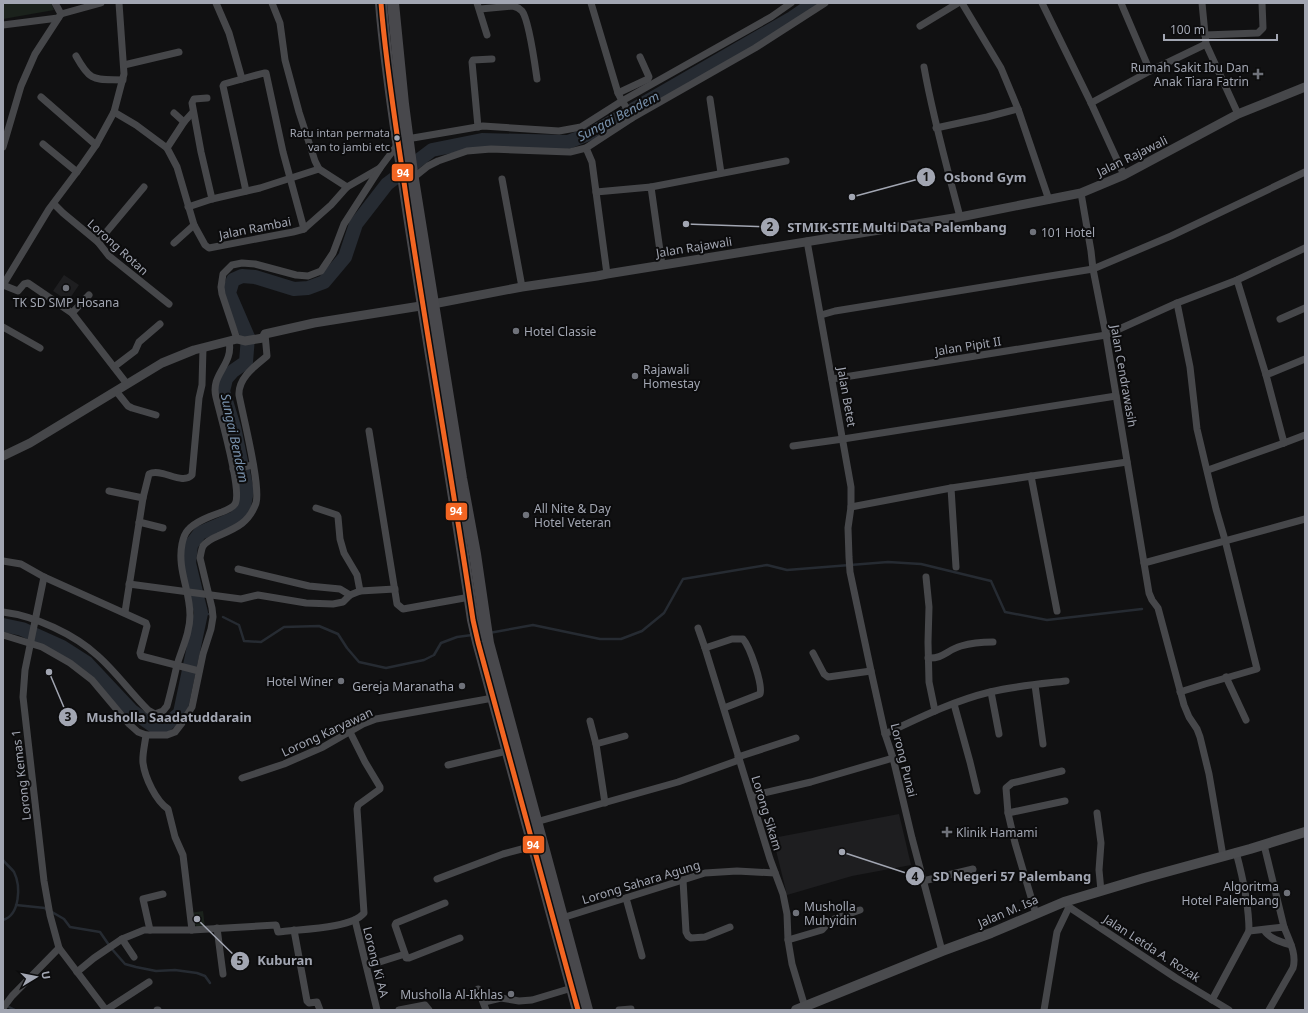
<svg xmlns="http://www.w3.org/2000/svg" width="1308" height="1013" font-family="'Noto Sans',sans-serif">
	<rect width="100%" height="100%" fill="#111112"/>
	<g fill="#1e1e20">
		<polygon points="64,275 79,285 68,301 53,291"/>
		<polygon points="899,814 911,865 852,876 787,895 773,838"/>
	</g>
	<g fill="#1b221c">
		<polygon points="3,3 51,3 54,10 3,19"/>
		<polygon points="203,911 205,928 197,929 196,925 192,925 190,913"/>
	</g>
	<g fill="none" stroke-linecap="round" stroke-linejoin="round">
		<g stroke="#262b32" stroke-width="2.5">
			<polyline points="201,613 208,614"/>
			<polyline points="223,617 239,625 244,641 261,642 284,627 319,626 338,634 347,648 359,662 386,668 424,660 434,655 441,643 457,637 472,635"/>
			<polyline points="489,633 533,625 600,639 621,639 642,631 664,613 683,579 767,565 787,570 888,562 921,564 991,581 1005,612 1047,620 1142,609"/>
			<path d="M3,860C6,864 11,868 14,872C21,886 20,915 3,920"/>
			<polyline points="16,905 45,908 47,910"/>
			<polyline points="52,912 64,919 70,927 100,932 111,948 125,964 136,967 156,971 175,970 197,973 205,976 210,983"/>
			<polyline points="5,1005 15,1010"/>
		</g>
		<polyline stroke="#262b32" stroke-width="14" points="3,625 22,629 62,647 87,663 132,711 155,727 166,725 180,713 201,613 189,563 191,545 200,533 235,518 244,506 247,491 234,427 223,391 226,379 233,371 246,362 248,337 229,293 233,280 242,276 255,277 294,289 308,288 324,282 345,257 356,224 387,184 432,150 482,140 568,142 594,132 792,18 814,3"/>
		<g stroke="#46474a" stroke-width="7">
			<polyline points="216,3 229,33 242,79"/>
			<polyline points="272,3 280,23 285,60 299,112 315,161 319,169 347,187"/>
			<polyline points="477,3 487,35"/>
			<polyline points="591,3 618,93 622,101"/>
			<polyline points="962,3 1001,68 1018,109 1049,200"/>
			<polyline points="1042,3 1091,103 1124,175"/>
			<polyline points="1202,3 1206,44 1238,114"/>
			<path d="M480,9L513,6C517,7 519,8 522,11C529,20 535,65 537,79"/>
			<polyline points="61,14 101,3"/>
			<polyline points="3,25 58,18"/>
			<polyline points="920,26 958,3"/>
			<polyline points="1205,35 1258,33 1263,28 1262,3"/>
			<path d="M76,56C91,83 94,79 123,80"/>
			<polyline points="124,65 179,52"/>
			<path d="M924,67C933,118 947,167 960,217"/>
			<polyline points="1150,71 1206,44"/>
			<polyline points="618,93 648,79 649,77 640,57"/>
			<polyline points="41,97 96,145"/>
			<polyline points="207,98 194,99 192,103 201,152 212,199"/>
			<polyline points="710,99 721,173"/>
			<polyline points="623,102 632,118"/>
			<polyline points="1091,103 1150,71 1121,3"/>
			<polyline points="114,112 136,125 167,148 177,167 194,225 205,245 209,248 293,232 304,229 331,205 347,187 380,168 398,144"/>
			<polyline points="174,113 184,122"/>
			<polyline points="478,127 472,62 473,60 492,59"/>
			<polyline points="936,128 987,117 1018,109"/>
			<polyline points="407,139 483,126 559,131 581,127 622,101 771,17 791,3"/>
			<polyline points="43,144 77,172"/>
			<polyline points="3,147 21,86 35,54 61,14 55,3"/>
			<polyline points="167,148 184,122 193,112"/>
			<polyline points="586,148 592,162 607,274"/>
			<polyline points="413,178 428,166 438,161 467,151 491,149 570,152 586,148 632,118 755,48 825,3"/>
			<polyline points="502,179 522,287"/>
			<polyline points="651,187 786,161"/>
			<polyline points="246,191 223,86 224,84 264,73 266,73 283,152 304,229"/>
			<polyline points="596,192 651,187 662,265"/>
			<polyline points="1081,193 1091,251 1093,269 1106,335 1149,593 1152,600 1158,608 1184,705 1189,717 1197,729 1200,737 1209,774 1223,856"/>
			<polyline points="54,204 63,213 98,242 109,256 169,304"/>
			<polyline points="188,207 212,199 260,188 319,169"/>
			<polyline points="807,241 851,487 851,507 848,528 849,557 850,572 871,671 885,734 893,758 912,838 942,951"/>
			<polyline points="98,242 144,187"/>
			<polyline points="174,243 194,225"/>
			<polyline points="1237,280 1266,375 1305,359"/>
			<polyline points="3,285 49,209 82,165 96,145 114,112 124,74 119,3"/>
			<polyline points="3,285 18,291 24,284 28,283 72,313 127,384"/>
			<polyline points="1177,303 1190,367 1197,429 1216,509 1225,540 1257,669 1205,684 1180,692"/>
			<polyline points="72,313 89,295"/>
			<polyline points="821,315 835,311 1093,269 1171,236 1305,172"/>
			<polyline points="1280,319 1305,308"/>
			<polyline points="3,327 40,348"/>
			<polyline points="237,339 222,294 221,287 223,274 232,265 242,263 255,264 296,275 308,276 321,271 333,253 344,224 380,168"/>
			<polyline points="114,367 135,351 139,342 160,324"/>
			<polyline points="1266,375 1284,443 1305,435"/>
			<polyline points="832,379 1106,335 1177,303 1237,280 1305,248"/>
			<polyline points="116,391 128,406 132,408 156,415"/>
			<polyline points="369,431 397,604 403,609 470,597"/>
			<polyline points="793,446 843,439 1116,396"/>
			<polyline points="233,469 253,465"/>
			<polyline points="1208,470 1284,443"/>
			<polyline points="1031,476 1057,611"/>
			<polyline points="951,488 956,567"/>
			<polyline points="109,491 143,498"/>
			<polyline points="851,507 951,488 1127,462"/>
			<polyline points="316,508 337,515 338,517 340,539 344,553 357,575 360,591"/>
			<polyline points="139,522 163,528"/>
			<polyline points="3,561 21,564 44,577 146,623 147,626 140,653 141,656 199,671"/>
			<polyline points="1144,563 1305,519"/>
			<polyline points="238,569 309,586 340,589 350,595"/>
			<polyline points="44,577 25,670 23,697 44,881 50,915 59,948 106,1010 149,982"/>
			<polyline points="926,577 929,607 928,642 929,682 935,711"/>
			<polyline points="129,584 241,599 258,595 306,603 333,604 343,602 350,595 360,591 395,589"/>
			<path d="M3,612C35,616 74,634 98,656C116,672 131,693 148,710L155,714L163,711L167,706C171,692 174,678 177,665C182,648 190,633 190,615C190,590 177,569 182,544C183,539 184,534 188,530C196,521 211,516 222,512C227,510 232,508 235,504C243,491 220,415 216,397C210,374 234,365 229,341"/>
			<path d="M125,612L143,498L149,474C161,467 182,486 192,475L199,398L202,385L203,348"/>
			<polyline points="698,628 705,648 770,859 783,894 787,914 788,940 792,964 805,1007"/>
			<path d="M3,635L42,647L70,663L92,680L129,724L138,732L146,735H167L175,732L182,723L192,707L203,654L211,629L213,617L212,608L200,558C201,554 201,550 203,546C207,541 213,538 218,536C236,528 249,523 256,503C261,486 243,416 239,395C238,378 255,366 267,356L265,334"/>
			<path d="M705,648L732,639H743C750,647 763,685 760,694L724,708"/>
			<polyline points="813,653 824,674 828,677 871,671"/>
			<path d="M928,658C943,659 947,650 961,646C971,643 982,642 993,642"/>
			<polyline points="1226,677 1246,720"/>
			<polyline points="1035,685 1043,744"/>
			<polyline points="991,692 999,734"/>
			<polyline points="954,704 970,762 977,791"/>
			<polyline points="590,721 596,744 605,803"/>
			<path d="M885,734C919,718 953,701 990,692C1015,686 1040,684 1066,681"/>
			<path d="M146,735C145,744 142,755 143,763C145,778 156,801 168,809L175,837L183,855L192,930"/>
			<polyline points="596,744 625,736"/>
			<polyline points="738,757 796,738"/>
			<polyline points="448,765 507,751"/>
			<polyline points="242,778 284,764 323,747 363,724 376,719 493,698"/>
			<polyline points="751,796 811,782 893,758"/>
			<polyline points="1008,813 1065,801"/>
			<polyline points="1097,813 1101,843 1099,870 1101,891"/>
			<polyline points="536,822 678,782 739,760"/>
			<polyline points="1264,845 1284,927"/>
			<polyline points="437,879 503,854 533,846"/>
			<polyline points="683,880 686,932 688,936 691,938 705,937 730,927"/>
			<polyline points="923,881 973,869"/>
			<polyline points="626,898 642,956"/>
			<polyline points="1064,902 1069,907 1176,978 1229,1010"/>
			<polyline points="1036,914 1015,843 1008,813 1006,788 1012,783 1062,771"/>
			<polyline points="562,918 705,873 737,871 775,873"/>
			<polyline points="355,920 377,1010"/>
			<polyline points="217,928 223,974"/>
			<polyline points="150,930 143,899 163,894"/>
			<polyline points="294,930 307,1001 309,1003 317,1002 320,1010"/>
			<path d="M1264,930C1270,939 1281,942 1291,945"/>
			<path d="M1249,931L1284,927C1289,940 1297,954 1293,968L1269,1010"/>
			<polyline points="122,939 134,957"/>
			<polyline points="788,940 822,930 831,920 860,910"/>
			<polyline points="405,954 406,958 409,958 460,938"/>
			<polyline points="367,966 405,954 395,925 396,923 445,903"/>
			<path d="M77,972L94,958L122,939L144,930H192L276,925L278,932C299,929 351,929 364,913L357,809L358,805L380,789V787L365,762L350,732"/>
			<polyline points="478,989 486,1010"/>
			<path d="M1212,1000L1249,931C1249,904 1243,878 1236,852"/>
			<polyline points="484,1002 501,998 519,1001 532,1000 572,988"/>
			<polyline points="3,1008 12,996 59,948"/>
			<polyline points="157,1010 158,1010"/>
			<polyline points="399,1010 425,1005 429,1010"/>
			<polyline points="619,1010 631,1009"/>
			<polyline points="1044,1010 1057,932 1069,907"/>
		</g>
		<polyline stroke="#46474a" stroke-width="9" points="3,456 30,443 162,363 194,350 237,339 245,341 263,338 265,334 314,323 433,304 522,287 597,276 607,274 960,217 1081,193 1124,175 1238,114 1305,87"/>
		<polyline stroke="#4a4b4e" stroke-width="10" points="796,1010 942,951 991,933 1064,902 1144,878 1250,849 1305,832"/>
		<g stroke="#48484c" stroke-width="12">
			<path d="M381,3C386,68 397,132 406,196C427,337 452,478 473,620L478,642L578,1010"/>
			<polyline points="393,3 403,104 412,173 461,478 475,554 488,643 587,1010"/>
		</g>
		<g stroke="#0c0c0d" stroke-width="8">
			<path id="bus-1" d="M381,3C386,68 397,132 406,196C427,337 452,478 473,620L478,642L578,1010"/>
		</g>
		<use href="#bus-1" stroke="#f26522" stroke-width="5"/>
	</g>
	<g fill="#6f727a" stroke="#0c0c0d" stroke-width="1.5">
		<path d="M1256 68h4v4h4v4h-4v4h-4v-4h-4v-4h4z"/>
		<circle cx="1033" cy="232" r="4"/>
		<circle cx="66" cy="288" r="4"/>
		<circle cx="516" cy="331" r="4"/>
		<circle cx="635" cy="376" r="4"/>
		<circle cx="526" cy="515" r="4"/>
		<circle cx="341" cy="681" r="4"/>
		<circle cx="462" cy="686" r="4"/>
		<path d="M945 826h4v4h4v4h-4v4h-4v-4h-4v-4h4z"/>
		<circle cx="1287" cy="893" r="4"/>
		<circle cx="796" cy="913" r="4"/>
		<circle cx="511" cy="994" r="4"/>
	</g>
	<circle fill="#a2a6b2" stroke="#0c0c0d" stroke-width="1.5" cx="397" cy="138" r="3.5"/>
	<g text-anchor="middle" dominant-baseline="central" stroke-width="4" stroke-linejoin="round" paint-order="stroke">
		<g font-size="11" fill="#a2a6b2" stroke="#0c0c0d" text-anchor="end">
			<text x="390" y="132">Ratu intan permata<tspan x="390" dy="14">van to jambi etc</tspan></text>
		</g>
		<g font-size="12" fill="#a2a6b2" stroke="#0c0c0d" text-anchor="start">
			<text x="1249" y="67" text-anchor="end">Rumah Sakit Ibu Dan<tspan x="1249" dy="14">Anak Tiara Fatrin</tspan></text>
			<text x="1041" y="232">101 Hotel</text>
			<text x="66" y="302" text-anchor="middle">TK SD SMP Hosana</text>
			<text x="524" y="331">Hotel Classie</text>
			<text x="643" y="369">Rajawali<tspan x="643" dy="14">Homestay</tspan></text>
			<text x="534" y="508">All Nite &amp; Day<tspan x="534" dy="14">Hotel Veteran</tspan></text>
			<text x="333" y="681" text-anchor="end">Hotel Winer</text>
			<text x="454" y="686" text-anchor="end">Gereja Maranatha</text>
			<text x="956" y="832">Klinik Hamami</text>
			<text x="1279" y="886" text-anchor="end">Algoritma<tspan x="1279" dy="14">Hotel Palembang</tspan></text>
			<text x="804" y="906">Musholla<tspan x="804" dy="14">Muhyidin</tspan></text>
			<text x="503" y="994" text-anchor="end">Musholla Al-Ikhlas</text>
		</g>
		<g font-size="12" fill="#a2a6b2" stroke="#0c0c0d">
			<text transform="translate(1132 156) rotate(-26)">Jalan Rajawali</text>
			<text transform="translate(255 228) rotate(-11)">Jalan Rambai</text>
			<text transform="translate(118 247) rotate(42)">Lorong Rotan</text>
			<text transform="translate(694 247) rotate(-9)">Jalan Rajawali</text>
			<text transform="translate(968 346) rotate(-9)">Jalan Pipit II</text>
			<text transform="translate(1124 376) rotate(80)">Jalan Cendrawasih</text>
			<text transform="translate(847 397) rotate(80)">Jalan Betet</text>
			<text transform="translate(327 732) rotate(-25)">Lorong Karyawan</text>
			<text transform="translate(904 760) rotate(76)">Lorong Punai</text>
			<text transform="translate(21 775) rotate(-97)">Lorong Kemas 1</text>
			<text transform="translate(767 813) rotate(73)">Lorong Sikam</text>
			<text transform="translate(641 882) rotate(-17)">Lorong Sahara Agung</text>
			<text transform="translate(1008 911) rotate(-23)">Jalan M. Isa</text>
			<text transform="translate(1152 948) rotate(33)">Jalan Letda A. Rozak</text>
			<text transform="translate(376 962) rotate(76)">Lorong Ki AA</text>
		</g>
		<g font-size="13" font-style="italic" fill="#7992ad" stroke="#0c0c0d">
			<text transform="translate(618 116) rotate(-28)">Sungai Bendem</text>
			<text transform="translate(235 438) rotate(78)">Sungai Bendem</text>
		</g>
	</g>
	<path fill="none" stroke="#a2a6b2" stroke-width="1.5" d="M852 197L926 177M686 224L770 227M49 672L68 717M842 852L915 876M197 919L240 961"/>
	<g fill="#a2a6b2" stroke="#0c0c0d" stroke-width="1.5">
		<circle cx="852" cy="197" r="4"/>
		<circle cx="686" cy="224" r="4"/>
		<circle cx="49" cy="672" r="4"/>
		<circle cx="842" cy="852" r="4"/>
		<circle cx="197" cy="919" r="4"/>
		<circle cx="926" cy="177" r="10"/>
		<circle cx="770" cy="227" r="10"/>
		<circle cx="68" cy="717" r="10"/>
		<circle cx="915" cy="876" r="10"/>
		<circle cx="240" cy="961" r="10"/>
	</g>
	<g font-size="12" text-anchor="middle" font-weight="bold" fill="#111">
		<text x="926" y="181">1</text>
		<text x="770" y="231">2</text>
		<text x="68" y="721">3</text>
		<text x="915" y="881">4</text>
		<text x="240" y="965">5</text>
	</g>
	<g font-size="13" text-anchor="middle" font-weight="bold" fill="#a2a6b2" stroke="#0c0c0d" stroke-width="4" stroke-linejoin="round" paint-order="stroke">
		<text x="985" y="182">Osbond Gym</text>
		<text x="897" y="232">STMIK-STIE Multi Data Palembang</text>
		<text x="169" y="722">Musholla Saadatuddarain</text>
		<text x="1012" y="881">SD Negeri 57 Palembang</text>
		<text x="285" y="965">Kuburan</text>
	</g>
	<g stroke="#0c0c0d" stroke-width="1.5">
		<rect x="391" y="163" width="23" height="19" rx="4" fill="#f26522"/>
		<rect x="445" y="502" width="23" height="19" rx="4" fill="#f26522"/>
		<rect x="522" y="835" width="23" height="19" rx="4" fill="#f26522"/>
	</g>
	<g font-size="11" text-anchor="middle" font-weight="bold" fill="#fff">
		<text x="403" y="177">94</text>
		<text x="456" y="515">94</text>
		<text x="533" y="849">94</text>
	</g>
	<rect width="1308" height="1013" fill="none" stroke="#a2a6b2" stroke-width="8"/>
	<g transform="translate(36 977) rotate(80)" stroke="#0c0c0d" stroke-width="3" paint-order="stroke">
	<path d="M0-3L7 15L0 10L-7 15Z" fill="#a2a6b2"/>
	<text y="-6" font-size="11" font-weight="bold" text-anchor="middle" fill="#a2a6b2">U</text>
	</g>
	<path d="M1164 34v6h113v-6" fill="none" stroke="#a2a6b2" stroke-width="2"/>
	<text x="1170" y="34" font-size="12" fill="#a2a6b2" stroke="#0c0c0d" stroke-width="3" paint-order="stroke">100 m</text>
</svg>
